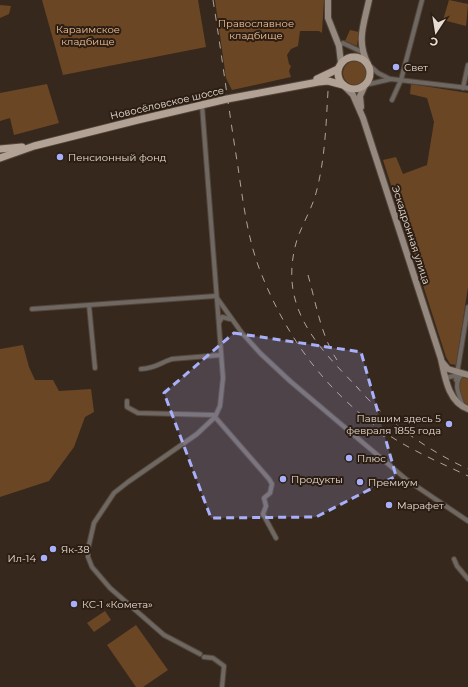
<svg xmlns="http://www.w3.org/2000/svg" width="468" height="687" font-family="Montserrat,sans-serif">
	<rect width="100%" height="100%" fill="#36281c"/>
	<g fill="#6b4625">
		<polygon points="42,0 198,0 206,47 63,75"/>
		<polygon points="215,0 324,0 322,33 319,31 300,31 298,46 291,49 287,55 289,64 291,66 289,71 291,77 232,90 226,78"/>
		<polygon points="449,0 468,4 466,26 443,20"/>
		<polygon points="0,5 11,6 9,14 0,18"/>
		<polygon points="350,30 359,32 357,46 345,41"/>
		<circle cx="355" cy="73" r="12"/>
		<polygon points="47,84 59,123 14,135 10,118 0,121 0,93"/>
		<polygon points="411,84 468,93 468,287 456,365 450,364 446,357 383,160 396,157 403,174 427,165 434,122 427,98 410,94"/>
		<polygon points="23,345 29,367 35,380 53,380 59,391 91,389 94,412 85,417 74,447 49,481 0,497 0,349"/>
		<polygon points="463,377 468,378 468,405 463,402 458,382"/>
		<polygon points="105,611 111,620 94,632 87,623"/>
		<polygon points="136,625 168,670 143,687 136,687 107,645"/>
	</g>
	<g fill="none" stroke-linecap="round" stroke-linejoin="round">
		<g stroke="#52453a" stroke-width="6">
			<g id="street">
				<polyline points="339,46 343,43 362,52"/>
				<polyline points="368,64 378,73 390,79"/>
				<polyline points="365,85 391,79 468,88"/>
				<polyline points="463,88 468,65"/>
				<polyline points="392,100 401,80 422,0"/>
				<polyline points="217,298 242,333 260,353 290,381 407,480 468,521"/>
				<polyline points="89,305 95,368"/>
				<polyline points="32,309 216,296"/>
				<polyline points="219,323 222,317 230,319"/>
				<path d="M141,369C157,368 159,363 172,359L221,355"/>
				<path d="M463,374C452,382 459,395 463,406"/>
				<polyline points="445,378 458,375"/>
				<polyline points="456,380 468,307"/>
				<polyline points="127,401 127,407 138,413 215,415"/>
				<polyline points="215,417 269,479 272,484 270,493 264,498 266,506 263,514 276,538"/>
				<polyline points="454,559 457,566 468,579"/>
				<polyline points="200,654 164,635 110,588 92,567 88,557 88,549 94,523 114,493 128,482 197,434 215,417 220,406 223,378 202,105"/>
				<polyline points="204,657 213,658 224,666 222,687"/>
			</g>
		</g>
		<g stroke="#52453a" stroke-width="8">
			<g id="secondary">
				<polyline points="328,0 328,18 339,46 341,63"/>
				<path d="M368,64C356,41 364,24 369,0"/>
				<path d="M343,85L353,95L363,118L441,359C445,377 448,402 468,409"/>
				<polyline points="361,107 360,96 365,85"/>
				<polyline points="442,362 448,369 468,375"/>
			</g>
		</g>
		<g stroke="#52453a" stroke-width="9">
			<g id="primary">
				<circle cx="354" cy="73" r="16"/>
				<polyline points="317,79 338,69"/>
				<polyline points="0,149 22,147"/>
				<polyline points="0,158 34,146 138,120 227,99 318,82 328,81 343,85"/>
			</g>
		</g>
		<use href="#street" stroke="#6f6761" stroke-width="4"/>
		<use href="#secondary" stroke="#94887f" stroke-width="6"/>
		<use href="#primary" stroke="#b2a295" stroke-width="7"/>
		<g stroke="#afa39b" stroke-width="1" stroke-dasharray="7 7" stroke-linecap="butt">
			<path d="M213,0C222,56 229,112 238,167C243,202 248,241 261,273C288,341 329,395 390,436C413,451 443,464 468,476"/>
			<path d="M328,91C326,125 325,160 316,193C311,212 299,229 295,247C280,310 319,348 359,389"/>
			<path d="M308,275C316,303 321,336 337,360"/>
			<path d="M356,386C386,421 427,450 468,469"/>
		</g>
	</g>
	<path fill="#a8b0fc" fill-opacity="0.2" stroke="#a8b0fc" stroke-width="3" stroke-dasharray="8 5" stroke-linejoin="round" d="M234,333L361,352L396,476L316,517L211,518L164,393Z"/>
	<g fill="#a8b0fc" stroke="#2c1e12" stroke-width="1.5">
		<circle cx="396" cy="67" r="4"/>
		<circle cx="60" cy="157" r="4"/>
		<circle cx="449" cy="424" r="4"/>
		<circle cx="349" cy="458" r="4"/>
		<circle cx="283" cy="479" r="4"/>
		<circle cx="360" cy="482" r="4"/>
		<circle cx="389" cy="505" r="4"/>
		<circle cx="53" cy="549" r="4"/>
		<circle cx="44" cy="558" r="4"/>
		<circle cx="74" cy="604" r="4"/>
	</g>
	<g text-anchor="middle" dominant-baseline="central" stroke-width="4" stroke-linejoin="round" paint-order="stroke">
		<g font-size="10" fill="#f4c39b" stroke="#2c1e12">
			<text x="256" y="23">Православное<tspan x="256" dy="12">кладбище</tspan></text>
			<text x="88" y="29">Караимское<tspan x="88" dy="12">кладбище</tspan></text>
		</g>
		<g font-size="10" fill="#e6dcd5" stroke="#2c1e12" text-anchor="start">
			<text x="404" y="67">Свет</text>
			<text x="68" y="157">Пенсионный фонд</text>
			<text x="441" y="418" text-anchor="end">Павшим здесь 5<tspan x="441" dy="12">февраля 1855 года</tspan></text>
			<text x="357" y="458">Плюс</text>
			<text x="291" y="479">Продукты</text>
			<text x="368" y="482">Премиум</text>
			<text x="397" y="505">Марафет</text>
			<text x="61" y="549">Як-38</text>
			<text x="36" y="558" text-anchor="end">Ил-14</text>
			<text x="82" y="604">КС-1 «Комета»</text>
		</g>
		<g font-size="10" fill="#e6dcd5" stroke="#2c1e12">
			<text transform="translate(167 103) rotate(-13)">Новосёловское шоссе</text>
			<text transform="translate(411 235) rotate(72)">Эскадронная улица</text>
		</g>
	</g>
	<g transform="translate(436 32) rotate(192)" stroke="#2c1e12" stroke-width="3" paint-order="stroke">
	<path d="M0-3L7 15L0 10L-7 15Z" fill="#e6dcd5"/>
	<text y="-6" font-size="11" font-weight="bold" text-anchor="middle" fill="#e6dcd5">С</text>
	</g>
</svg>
